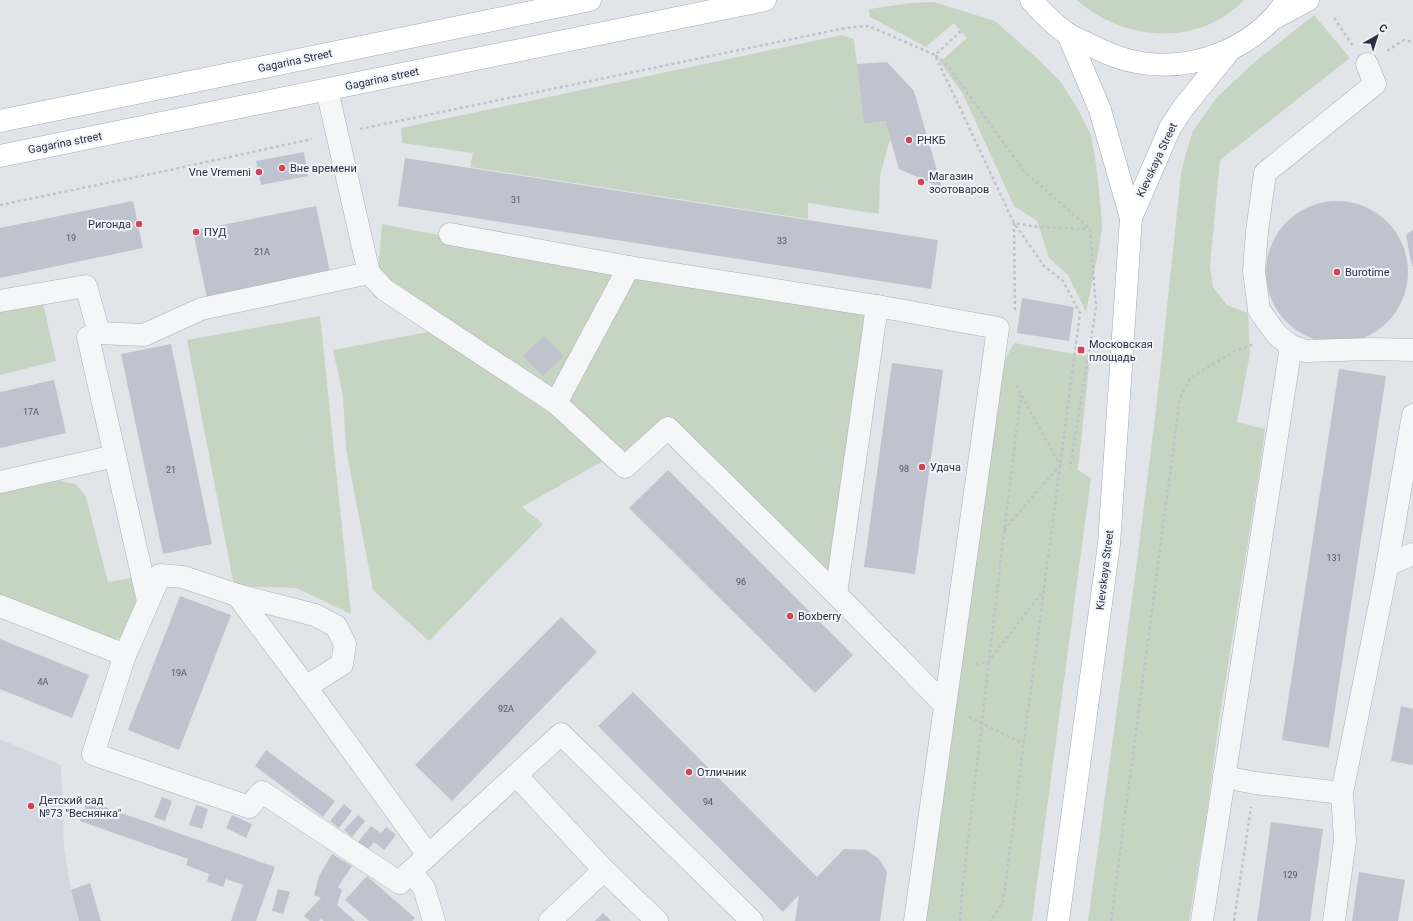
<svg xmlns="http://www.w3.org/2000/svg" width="1413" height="921" font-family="Roboto,sans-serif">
	<rect width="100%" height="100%" fill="#e1e5ea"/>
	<polygon fill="#d3d7df" points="0,739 61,765 64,847 71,890 79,921 0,921"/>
	<g fill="#c6d5c2">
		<path d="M1077,0H1244C1200,47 1123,42 1077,0Z"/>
		<polygon points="934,2 995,21 1038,59 1061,82 1076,106 1091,135 1096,164 1101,209 1102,228 1099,249 1086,312 1068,275 1049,258 1037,221 1014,206 963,94 940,62 967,38 954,23 926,47 870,17 869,9 911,3"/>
		<polygon points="1314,15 1350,58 1220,160 1210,266 1213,287 1227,305 1248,313 1250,354 1237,422 1265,429 1260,467 1219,721 1206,820 1189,921 1088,921 1136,569 1157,401 1181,174 1186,153 1193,131 1217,97 1257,60"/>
		<polygon points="842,35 854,39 864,124 885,121 890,139 880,176 879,214 808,203 808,219 470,167 473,153 402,143 401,128"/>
		<polygon points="382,224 618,270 555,395 378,274"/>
		<polygon points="635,274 866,314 832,585 665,418 624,457 565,403"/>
		<polygon points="43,303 56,361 0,375 0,311"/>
		<polygon points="320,316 351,614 296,588 234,586 187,340"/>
		<polygon points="438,330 555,414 603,461 522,507 543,524 429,641 373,590 346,449 343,396 333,350"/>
		<polygon points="1014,343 1090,357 1078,470 1091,478 1032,921 921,921 1001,367"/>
		<polygon points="55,480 76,484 86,497 108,582 137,577 142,596 123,637 110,640 0,595 0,490"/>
	</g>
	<g fill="#bec3cd">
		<polygon points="887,62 914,91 942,188 899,169 885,121 864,124 857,64"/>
		<polygon points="304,152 308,176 261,185 256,161"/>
		<polygon points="405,158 938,240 931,289 398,206"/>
		<polygon points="133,201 143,248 0,278 0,228"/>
		<circle cx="1337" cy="272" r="71"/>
		<polygon points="316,206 330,272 207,298 193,231"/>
		<polygon points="1413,230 1413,266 1412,266 1406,235"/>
		<polygon points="1022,298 1074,307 1069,341 1017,333"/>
		<polygon points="544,336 564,356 543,376 523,356"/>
		<polygon points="171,344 212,544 163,554 121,354"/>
		<polygon points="892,363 943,370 915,574 864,567"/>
		<polygon points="1339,369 1386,376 1329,748 1282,740"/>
		<polygon points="54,380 66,433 0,448 0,392"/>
		<polygon points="668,470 853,655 815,693 629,508"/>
		<polygon points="180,596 231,615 179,750 128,730"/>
		<polygon points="561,617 597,652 452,801 415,765"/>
		<polygon points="0,639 89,675 72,718 0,689"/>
		<polygon points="633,692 817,877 844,849 866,850 879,859 887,872 880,921 795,921 799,895 783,912 598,726"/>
		<polygon points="1401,706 1413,709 1413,765 1391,761"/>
		<polygon points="266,750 335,801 323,817 255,766"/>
		<polygon points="162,797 172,801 165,821 154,817"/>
		<polygon points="87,801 275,867 256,921 231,921 243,885 226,879 223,887 207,881 209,874 186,865 188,859 80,821"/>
		<polygon points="344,804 352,811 339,828 330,821"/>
		<polygon points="196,805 208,809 202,829 189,825"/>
		<polygon points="232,815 252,824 246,838 226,828"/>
		<polygon points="358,815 365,821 352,837 344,830"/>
		<polygon points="1271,822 1323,829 1310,921 1257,921"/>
		<polygon points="371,826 381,833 386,827 396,835 384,850 374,842 368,849 358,842"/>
		<polygon points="332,854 352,866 338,887 342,890 337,905 355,921 324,921 321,919 319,921 310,921 304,916 321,898 314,895 319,876"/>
		<polygon points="1359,872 1405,880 1398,921 1352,921"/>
		<polygon points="367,876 415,918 412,921 369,921 345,900"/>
		<polygon points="90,883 101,921 79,921 71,890"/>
		<polygon points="278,889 290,892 283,914 272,911"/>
		<polygon points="603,913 611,921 595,921"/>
	</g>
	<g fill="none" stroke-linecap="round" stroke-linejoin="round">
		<g stroke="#aaafb8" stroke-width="23">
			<g id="minor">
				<polyline points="450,234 629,267 877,306 998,328 915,921"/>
				<polyline points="369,273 385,290 556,403 625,467 668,428 836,594 945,705"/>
				<polyline points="0,301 86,286 99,333 144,335 201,309 369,273 327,90"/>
				<polyline points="99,333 88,337 148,601"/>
				<polyline points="1291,346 1306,351 1373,349 1413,350"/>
				<polyline points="556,403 629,267"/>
				<polyline points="0,482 115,456"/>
				<polyline points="1387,565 1413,554"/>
				<polyline points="836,594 877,306"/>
				<polyline points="237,595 315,615 336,626 345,644 342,664 306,687"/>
				<polyline points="0,606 125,655 160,575 183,577 237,595 306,687 428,855"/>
				<polyline points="125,655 93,754 249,807 262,792 400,883 411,871 561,734 752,921"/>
				<polyline points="516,775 604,870"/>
				<polyline points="1224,777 1255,783 1342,793 1385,578 1413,415"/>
				<polyline points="411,871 424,888 434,921"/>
				<polyline points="550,921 604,870 657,921"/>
				<polyline points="1202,921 1291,346 1277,335 1259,310 1254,271 1257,231 1265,173 1375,84 1367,64"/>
				<polyline points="1334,921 1345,840 1342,793"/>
			</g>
		</g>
		<g stroke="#a0a8b7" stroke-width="23">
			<g id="major">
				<path d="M1031,0C1042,12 1055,26 1069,35C1075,38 1082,41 1088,44C1103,52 1119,59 1136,62C1192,73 1255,49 1287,0"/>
				<polyline points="1276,17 1308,0"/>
				<polyline points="0,121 590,0"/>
				<polyline points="0,156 765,0"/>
				<polyline points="1131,218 1170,128 1183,108 1230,50"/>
				<polyline points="1058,921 1109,544 1131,218 1100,110 1068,34"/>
			</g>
		</g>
		<g stroke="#bfc3c9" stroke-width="2.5" stroke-dasharray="3 3" stroke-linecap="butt">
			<polyline points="1334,18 1353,46"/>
			<polyline points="961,31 935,55 947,65 1024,171 1090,229 1096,308 1070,468"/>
			<polyline points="1387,51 1404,40 1413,42"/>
			<polyline points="360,129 845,28 869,26 935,55 1014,223 1044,266 1063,281 1080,313 1003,902 991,921"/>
			<polyline points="0,205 170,170 312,139"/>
			<polyline points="1015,310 1014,223 1037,227 1089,229"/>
			<polyline points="1004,530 1060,465 1016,385"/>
			<polyline points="976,664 988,662 1044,590"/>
			<polyline points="969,717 1024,744"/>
			<path d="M960,921L962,890C982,725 1000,560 1021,395"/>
			<polyline points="1111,921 1180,398 1191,377 1235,351 1254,344"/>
			<polyline points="1234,921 1251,807"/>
		</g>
		<use href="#minor" stroke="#f4f6f8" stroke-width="22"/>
		<use href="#major" stroke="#fff" stroke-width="22"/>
	</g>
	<g fill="#d44253" stroke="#f1f4f8" stroke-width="1.5">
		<circle cx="909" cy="140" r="4"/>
		<circle cx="282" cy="168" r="4"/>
		<circle cx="259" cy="172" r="4"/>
		<circle cx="921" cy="182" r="4"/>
		<circle cx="139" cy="224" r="4"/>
		<circle cx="196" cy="232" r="4"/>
		<circle cx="1337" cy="272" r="4"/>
		<rect x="1077" y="346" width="8" height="8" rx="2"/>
		<circle cx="922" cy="467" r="4"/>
		<circle cx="790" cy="616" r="4"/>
		<circle cx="689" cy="772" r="4"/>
		<circle cx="31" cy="806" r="4"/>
	</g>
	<g text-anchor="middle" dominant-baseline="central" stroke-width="4" stroke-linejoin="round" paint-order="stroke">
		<g font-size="9" fill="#4e5666">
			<text x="516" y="200">31</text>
			<text x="71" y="238">19</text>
			<text x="782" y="241">33</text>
			<text x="262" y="252">21А</text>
			<text x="31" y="412">17А</text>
			<text x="904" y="469">98</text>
			<text x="171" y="470">21</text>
			<text x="1334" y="558">131</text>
			<text x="741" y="582">96</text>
			<text x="179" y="673">19А</text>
			<text x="43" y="682">4А</text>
			<text x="506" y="709">92А</text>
			<text x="708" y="802">94</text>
			<text x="1290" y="875">129</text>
		</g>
		<g font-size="11" fill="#293143" stroke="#f1f4f8">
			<text transform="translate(295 61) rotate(-12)">Gagarina Street</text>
			<text transform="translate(382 79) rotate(-12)">Gagarina street</text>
			<text transform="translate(65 143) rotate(-11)">Gagarina street</text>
			<text transform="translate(1157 160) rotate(-65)">Kievskaya Street</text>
			<text transform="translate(1105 570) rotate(-83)">Kievskaya Street</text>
		</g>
		<g font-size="11" fill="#293143" stroke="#f1f4f8" text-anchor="start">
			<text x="917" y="140">РНКБ</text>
			<text x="290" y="168">Вне времени</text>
			<text x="251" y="172" text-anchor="end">Vne Vremeni</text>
			<text x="929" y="176">Магазин<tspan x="929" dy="13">зоотоваров</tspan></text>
			<text x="131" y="224" text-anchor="end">Ригонда</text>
			<text x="204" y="232">ПУД</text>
			<text x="1345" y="272">Burotime</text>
			<text x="1089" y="344">Московская<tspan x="1089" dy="13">площадь</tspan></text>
			<text x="930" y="467">Удача</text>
			<text x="798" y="616">Boxberry</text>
			<text x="697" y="772">Отличник</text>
			<text x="39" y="800">Детский сад<tspan x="39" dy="13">№73 "Веснянка"</tspan></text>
		</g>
	</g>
	<g transform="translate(1377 36) rotate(39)" stroke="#f1f4f8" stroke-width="3" paint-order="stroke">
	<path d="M0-3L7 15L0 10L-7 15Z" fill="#293143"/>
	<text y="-6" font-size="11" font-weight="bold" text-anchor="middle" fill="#293143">С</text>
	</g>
</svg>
